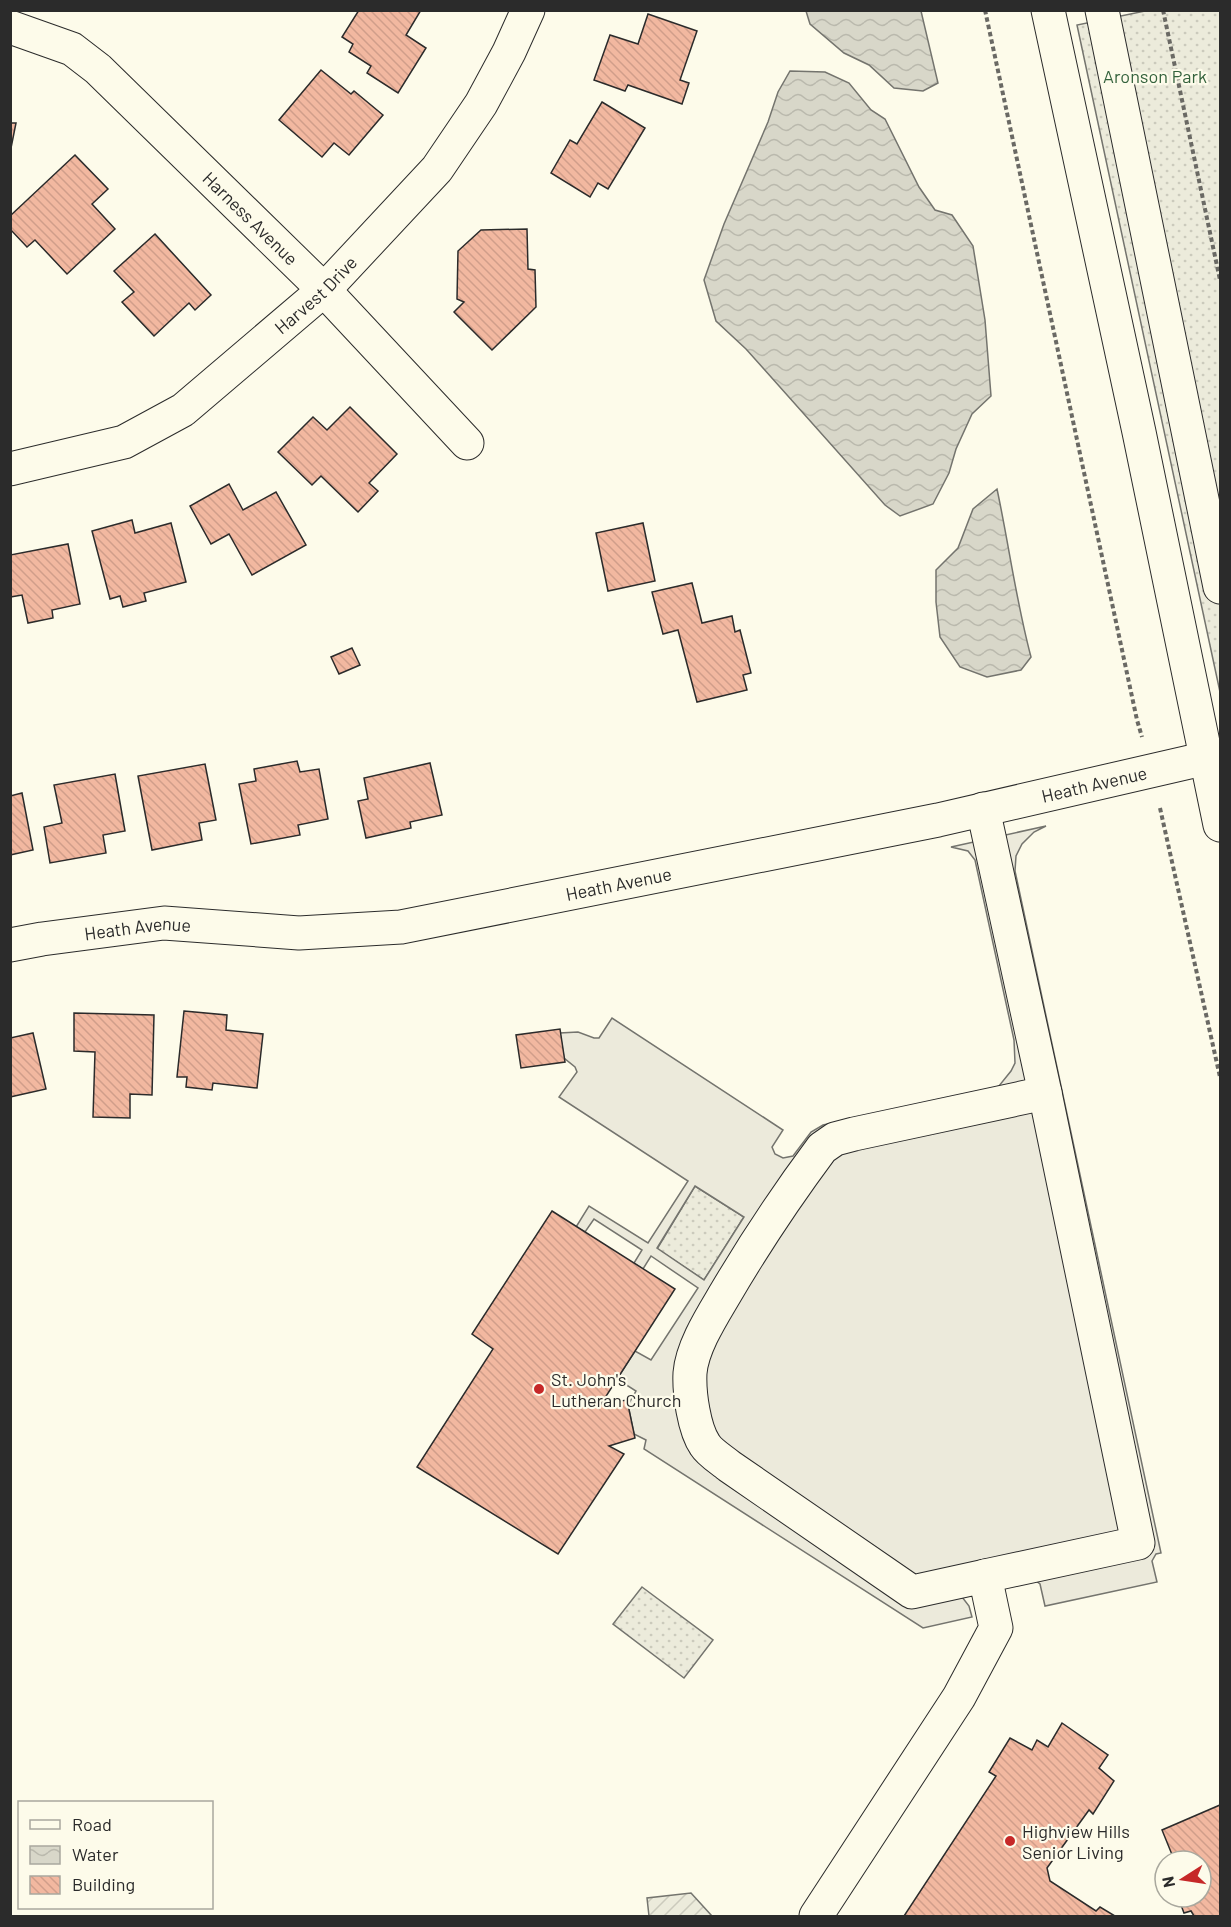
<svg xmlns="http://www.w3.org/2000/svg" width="1231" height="1927" font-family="Barlow,sans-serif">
	<defs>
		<pattern id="grass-dots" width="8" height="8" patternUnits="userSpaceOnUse" patternTransform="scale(1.5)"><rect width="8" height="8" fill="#ecebdb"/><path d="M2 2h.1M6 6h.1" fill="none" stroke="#cbcabc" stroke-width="1.8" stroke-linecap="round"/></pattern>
		<pattern id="garden-furrows" width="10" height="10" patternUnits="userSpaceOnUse" patternTransform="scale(1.5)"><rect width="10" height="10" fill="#ecebdb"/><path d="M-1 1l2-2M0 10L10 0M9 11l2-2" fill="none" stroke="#cbcabc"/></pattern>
		<pattern id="water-waves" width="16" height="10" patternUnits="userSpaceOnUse" patternTransform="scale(1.5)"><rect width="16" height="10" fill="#d8d7c9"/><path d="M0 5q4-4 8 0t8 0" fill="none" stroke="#bab9ad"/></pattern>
		<pattern id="building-back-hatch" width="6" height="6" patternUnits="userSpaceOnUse" patternTransform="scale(1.5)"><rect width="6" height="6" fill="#f2b8a0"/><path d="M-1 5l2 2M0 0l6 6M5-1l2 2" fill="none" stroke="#d09e8a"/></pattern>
	</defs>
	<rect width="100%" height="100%" fill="#fdfbea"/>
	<g fill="url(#grass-dots)" stroke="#74746e" stroke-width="1.5">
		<polygon points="1145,11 1220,11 1220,692 1077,25"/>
		<polygon points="695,1186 744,1217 704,1280 657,1249"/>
		<polygon points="642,1587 713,1640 684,1678 613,1624"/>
	</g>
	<polygon fill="url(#garden-furrows)" stroke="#74746e" stroke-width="1.5" points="691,1893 712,1916 649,1916 647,1898"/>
	<path fill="#eceadb" stroke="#74746e" stroke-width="1.5" fill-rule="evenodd" d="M1046,826L1034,832L1022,844L1016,856L1015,871L1161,1553L1156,1554L1152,1561L1157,1582L1045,1606L1040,1584L1036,1581L962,1597L969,1606L972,1617L923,1628L644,1449L646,1440L634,1434L628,1405L636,1391L617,1379L635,1351L651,1360L698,1288L651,1256L643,1269L634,1263L642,1250L594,1219L585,1232L576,1227L589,1206L648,1243L688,1181L559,1097L577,1072L575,1067L564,1058L560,1033L578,1032L594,1038H599L612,1018L783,1130L772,1147L775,1154L783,1158L793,1156L811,1132L823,1125L990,1090L999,1086L1011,1071L1015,1063L1014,1040L975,860L968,851L951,847ZM695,1186L744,1217L704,1280L657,1248Z"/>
	<g fill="url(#water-waves)" stroke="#74746e" stroke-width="1.5">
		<polygon points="806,11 921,11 938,83 923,91 894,88 869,65 844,53 810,24"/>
		<polygon points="790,71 825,72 849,83 871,110 885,119 919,187 935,210 952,215 973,246 985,320 991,396 972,414 956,449 949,473 933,504 900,516 885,505 746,349 716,321 704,280 724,224 768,122 778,92"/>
		<path d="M997,489C1009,545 1016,601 1031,657L1021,670L987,677L960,667L940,637L936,602V570L958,548L973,509Z"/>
	</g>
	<g fill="url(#building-back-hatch)" stroke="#2b2b2b" stroke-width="1.5">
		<polygon points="359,10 421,10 406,35 426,48 398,93 367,73 371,66 349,52 353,44 342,37"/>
		<polygon points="648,14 697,31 680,80 689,83 682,104 628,85 625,91 594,80 610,35 638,44"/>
		<polygon points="321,70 351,94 354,91 383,115 349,155 334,143 322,157 279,120"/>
		<polygon points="602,102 645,128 608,189 598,183 590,197 551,173 570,140 577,144"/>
		<polygon points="10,123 16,123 10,153"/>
		<polygon points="75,155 108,189 92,204 115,229 67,274 35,240 27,247 10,229 10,216"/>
		<polygon points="527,229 528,269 535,270 536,307 492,350 454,312 464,302 457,299 458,251 481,230"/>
		<polygon points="155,234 211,295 195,310 189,303 154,336 122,302 134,292 114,271"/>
		<polygon points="350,407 397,454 369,483 378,491 358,512 321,476 312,485 278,452 313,417 327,430"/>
		<polygon points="229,484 243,510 276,492 306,545 252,575 229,534 211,544 190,506"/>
		<polygon points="132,520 135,533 171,523 186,582 144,593 146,601 123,607 120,596 110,599 92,531"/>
		<polygon points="643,523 655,581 608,591 596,533"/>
		<polygon points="68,544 80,604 52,610 53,618 28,623 22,595 10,597 10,555"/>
		<polygon points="692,583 702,623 732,616 735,632 740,630 751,673 743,675 747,690 697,702 678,630 663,634 652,592"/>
		<polygon points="352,648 360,665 339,674 331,657"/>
		<polygon points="297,761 300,772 319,769 328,819 298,825 300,835 251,844 239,784 256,781 254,769"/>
		<polygon points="430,763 442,815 410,822 411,828 366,838 358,801 368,799 364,778"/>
		<polygon points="205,764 216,820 199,823 202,840 152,850 138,776"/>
		<polygon points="115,774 125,831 103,835 106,853 50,863 44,827 62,823 54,785"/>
		<polygon points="22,793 33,850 10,855 10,796"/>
		<polygon points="184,1011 227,1015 226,1030 263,1034 257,1088 213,1083 212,1090 186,1087 187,1077 177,1077"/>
		<polygon points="74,1013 154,1015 152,1095 130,1094 130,1118 93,1117 95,1052 74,1051"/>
		<polygon points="560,1029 565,1062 521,1068 516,1035"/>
		<polygon points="33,1033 46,1089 10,1097 10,1038"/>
		<polygon points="552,1211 675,1289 601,1404 627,1400 635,1438 609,1446 624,1454 558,1554 417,1467 493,1349 472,1334"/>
		<polygon points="1062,1723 1108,1755 1099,1768 1114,1781 1093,1814 1089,1810 1047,1868 1050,1881 1096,1911 1100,1907 1115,1916 904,1916 996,1776 989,1772 1010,1738 1032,1750 1037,1740 1048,1747"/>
		<polygon points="1220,1805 1220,1916 1194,1916 1191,1911 1184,1913 1178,1897 1201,1897 1201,1861 1165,1862 1164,1860 1173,1857 1162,1830"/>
	</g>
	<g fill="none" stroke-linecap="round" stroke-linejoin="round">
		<g stroke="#2b2b2b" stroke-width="35">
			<g id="minor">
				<path id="s1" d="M10,27L72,49L98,69L324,290L467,443"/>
				<path id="s2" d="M10,469L124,442L183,410L324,290L437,169L481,104L509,52L528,10"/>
				<path id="s3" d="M10,945L42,939L164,923L299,933L401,927L938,820L1220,755"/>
				<polyline points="985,1576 1138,1543 1045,1093"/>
				<path d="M816,1916L959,1697L996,1628L985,1576L912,1592L729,1466C722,1460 710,1453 705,1445C694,1429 689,1393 690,1373C692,1347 712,1316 725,1294C755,1243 787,1195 822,1148L835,1139L854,1134L1045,1093L983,809"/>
			</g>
		</g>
		<g stroke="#2b2b2b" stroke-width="35">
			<g id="major">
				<polyline points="1048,10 1139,432 1220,825"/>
				<polyline points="1102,10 1220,587"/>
			</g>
		</g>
		<g stroke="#6a6964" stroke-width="4" stroke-dasharray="4.5 3" stroke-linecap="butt">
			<polyline points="985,10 1137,720 1142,737"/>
			<polyline points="1163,10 1220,280"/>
			<polyline points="1160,808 1220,1077"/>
		</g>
		<use href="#minor" stroke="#fdfbea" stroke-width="33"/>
		<use href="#major" stroke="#fdfbea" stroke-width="33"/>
	</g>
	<g fill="#c62828" stroke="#fdfbea" stroke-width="2">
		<circle cx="539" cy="1389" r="6"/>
		<circle cx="1010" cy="1841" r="6"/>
	</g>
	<g text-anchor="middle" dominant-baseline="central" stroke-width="4.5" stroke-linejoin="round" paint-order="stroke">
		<g font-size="18" fill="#34623c" stroke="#fdfbea">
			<text x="1155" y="76">Aronson Park</text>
		</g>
		<g font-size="18" fill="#2b2b2b" stroke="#fdfbea">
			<text stroke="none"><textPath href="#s1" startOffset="312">Harness Avenue</textPath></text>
			<text stroke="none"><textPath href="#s2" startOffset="360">Harvest Drive</textPath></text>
			<text stroke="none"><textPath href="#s3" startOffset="1101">Heath Avenue</textPath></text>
			<text stroke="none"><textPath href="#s3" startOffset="615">Heath Avenue</textPath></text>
			<text stroke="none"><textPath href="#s3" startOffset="129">Heath Avenue</textPath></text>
		</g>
		<g font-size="18" fill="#2b2b2b" stroke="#fdfbea" text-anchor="start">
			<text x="551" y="1379">St. John's<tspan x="551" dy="21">Lutheran Church</tspan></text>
			<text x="1022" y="1831">Highview Hills<tspan x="1022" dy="21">Senior Living</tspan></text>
		</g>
	</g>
	<rect width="1231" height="1927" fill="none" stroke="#2b2b2b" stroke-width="24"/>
	<rect x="18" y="1801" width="195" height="108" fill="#fdfbea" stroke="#a9a89e" stroke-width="1.5"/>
	<rect x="30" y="1820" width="30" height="9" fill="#fdfbea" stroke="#a9a89e" stroke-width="1.5"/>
	<text x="72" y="1831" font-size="18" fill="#2b2b2b">Road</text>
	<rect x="30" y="1846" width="30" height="18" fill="url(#water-waves)" stroke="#a9a89e" stroke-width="1.5"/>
	<text x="72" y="1861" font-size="18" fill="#2b2b2b">Water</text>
	<rect x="30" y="1876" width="30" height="18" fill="url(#building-back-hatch)" stroke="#a9a89e" stroke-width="1.5"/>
	<text x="72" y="1891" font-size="18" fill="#2b2b2b">Building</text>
	<g transform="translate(1183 1879) rotate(258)"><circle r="28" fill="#fdfbea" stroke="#a9a89e" stroke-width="1.5"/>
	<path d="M0-4.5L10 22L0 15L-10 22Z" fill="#c62828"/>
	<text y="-9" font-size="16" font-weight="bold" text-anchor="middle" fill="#2b2b2b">N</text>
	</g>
</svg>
